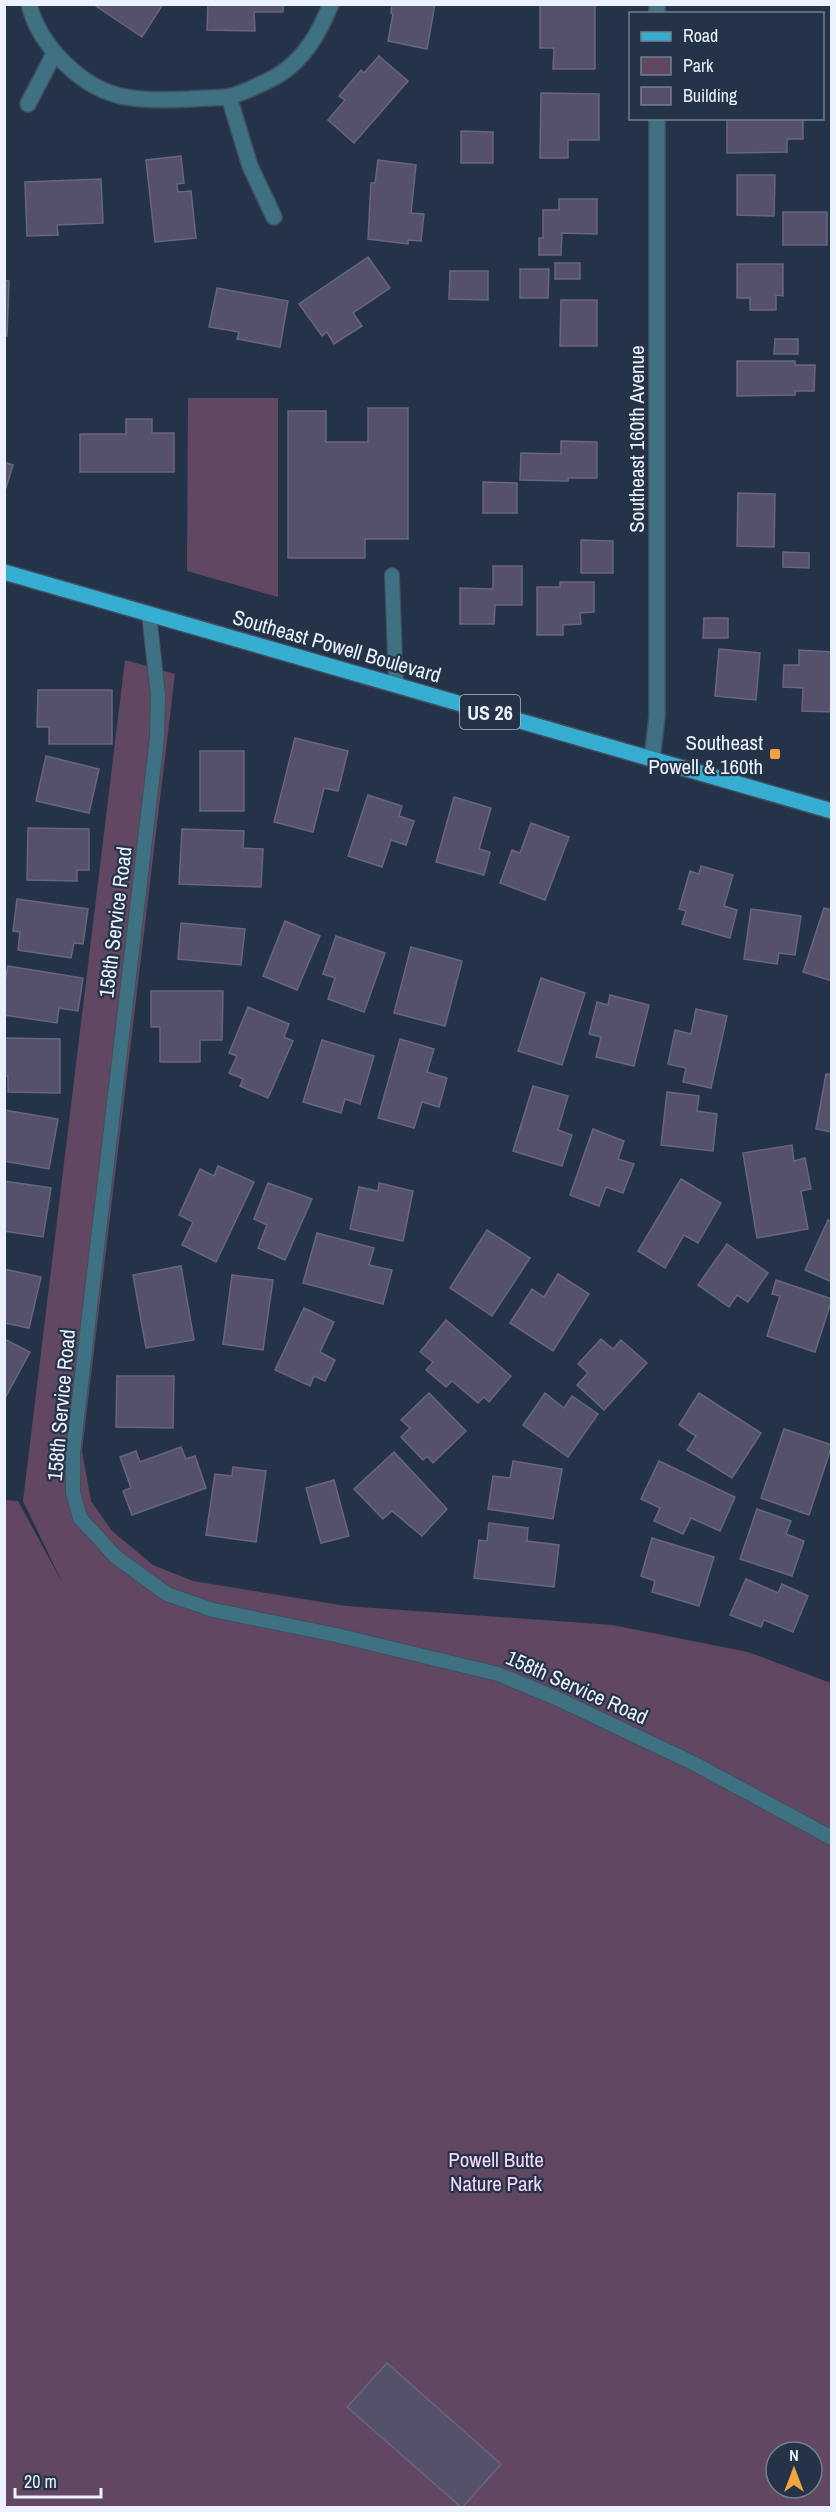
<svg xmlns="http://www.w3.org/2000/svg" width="836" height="2512" font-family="'Archivo Narrow',sans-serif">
	<rect width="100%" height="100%" fill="#243347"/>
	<g fill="#624762" fill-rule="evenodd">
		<polygon points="188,398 278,398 278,597 187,571"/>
		<path d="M125,660L175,674L82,1451L91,1501L112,1531L153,1565L193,1581L346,1606L612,1625L748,1652L831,1683V2507L5,2508V1500L18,1501L63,1584L23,1501ZM776,2452H812V2488H776Z"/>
	</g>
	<g fill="#55516a" stroke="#696580" stroke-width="1.5">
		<polygon points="93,4 163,4 142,37"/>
		<polygon points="208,4 283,4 283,12 254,12 255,31 207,30"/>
		<polygon points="392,4 435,4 427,49 388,41 393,14 391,13"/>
		<polygon points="540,4 595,4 595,69 553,69 554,48 540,48"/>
		<polygon points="379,56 408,81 354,143 328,120 345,100 339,96 361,70 364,73"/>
		<polygon points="541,93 599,94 599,140 568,140 568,158 540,158"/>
		<polygon points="727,118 803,118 803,139 787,139 787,152 727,153"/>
		<polygon points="461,131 493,132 493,163 461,163"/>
		<polygon points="181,156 184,183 177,184 178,192 191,191 196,238 155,242 146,160"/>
		<polygon points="378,160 416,165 411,213 424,214 421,241 408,240 408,244 368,239 371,183 375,183"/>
		<polygon points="737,175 775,175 774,216 737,215"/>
		<polygon points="101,179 103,223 57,225 58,235 27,236 25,182"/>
		<polygon points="559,199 597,199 597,234 562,233 561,255 539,255 539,238 543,238 543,210 559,210"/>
		<rect x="783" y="212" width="44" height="33"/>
		<polygon points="368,257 390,288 353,313 362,326 334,344 327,332 322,336 299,304"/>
		<rect x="555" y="263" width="25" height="16"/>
		<polygon points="737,264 783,264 783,296 776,295 776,310 750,310 750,298 737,298"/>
		<polygon points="520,269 549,269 548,298 520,298"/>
		<polygon points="450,271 488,271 488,300 449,299"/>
		<polygon points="4,280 9,281 7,336 4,336"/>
		<polygon points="217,288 288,301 280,347 237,339 239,332 209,327"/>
		<polygon points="561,300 597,300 597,346 560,346"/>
		<polygon points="775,339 798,339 798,354 774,354"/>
		<polygon points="737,361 795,361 795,365 815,365 814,391 795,391 795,395 737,396"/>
		<polygon points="368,408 408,408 408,539 365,539 365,558 288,558 288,411 326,411 326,442 368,442"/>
		<polygon points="126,419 152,419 152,433 174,433 174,472 80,472 80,434 126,434"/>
		<polygon points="561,441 597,442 597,478 568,478 568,481 520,480 521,453 561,454"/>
		<polygon points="4,462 13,465 4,494"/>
		<polygon points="483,482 517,483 517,513 483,513"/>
		<polygon points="738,493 775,494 774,547 737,546"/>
		<polygon points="581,540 613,541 613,573 581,573"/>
		<polygon points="783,552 809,553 809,568 783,567"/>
		<polygon points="493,566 522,566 522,605 495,605 494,624 460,624 460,588 493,589"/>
		<polygon points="560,582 594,582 594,612 580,613 581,624 563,625 563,635 537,635 537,587 560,587"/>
		<polygon points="704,618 728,618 728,638 703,638"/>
		<polygon points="719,649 760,653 756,700 715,696"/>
		<polygon points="799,650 832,652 832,712 802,711 803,688 783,687 784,665 799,665"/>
		<polygon points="38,690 112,690 112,744 49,744 49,727 37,727"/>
		<polygon points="295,738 348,751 338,791 324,788 313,832 274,822"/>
		<rect x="200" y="751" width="44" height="60"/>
		<polygon points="46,756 99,769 89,813 36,801"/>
		<polygon points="368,795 402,806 399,816 414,821 406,845 391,840 382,867 348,856"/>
		<polygon points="454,797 491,808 479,849 490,852 484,875 436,862"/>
		<polygon points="531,823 569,837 545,900 500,883 512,850 520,853"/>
		<polygon points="28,828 89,829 89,870 77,870 77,881 27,880"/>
		<polygon points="182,829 244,831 243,848 263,849 261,887 179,884"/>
		<polygon points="701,866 733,875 724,906 737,910 730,938 682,924 686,911 679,909 690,871 699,874"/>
		<polygon points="17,899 88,909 83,944 74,943 71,958 18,950 20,932 13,931"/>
		<polygon points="824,908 832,910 832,981 803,972"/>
		<polygon points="751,909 801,916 795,955 779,953 777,964 744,959"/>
		<polygon points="285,921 320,936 297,990 263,976"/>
		<polygon points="181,923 245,929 241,965 178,959"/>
		<polygon points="336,936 385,953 364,1012 328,999 335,978 323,974"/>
		<polygon points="411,947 462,961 445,1026 394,1013"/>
		<polygon points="8,966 83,978 78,1011 59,1008 57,1023 4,1015 4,987"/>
		<polygon points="541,978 585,993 562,1065 518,1051"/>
		<polygon points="151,991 223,991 222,1040 200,1040 200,1062 160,1062 160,1027 151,1027"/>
		<polygon points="610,995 649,1005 634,1066 596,1057 601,1037 589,1034 597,1002 608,1005"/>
		<polygon points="248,1007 289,1024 284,1037 293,1041 268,1098 240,1086 243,1079 229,1073 237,1056 229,1053"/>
		<polygon points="696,1009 727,1016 711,1088 683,1082 686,1068 668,1064 675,1030 691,1034"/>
		<polygon points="4,1038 60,1039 60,1093 8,1092 8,1076 4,1076"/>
		<polygon points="400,1039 434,1049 427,1072 447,1078 439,1107 422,1102 414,1128 378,1118"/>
		<polygon points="322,1040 374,1056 360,1104 345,1099 341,1113 303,1102"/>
		<polygon points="826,1074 832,1075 832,1132 816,1129"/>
		<polygon points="533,1086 568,1096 558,1130 572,1135 562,1166 513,1151"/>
		<polygon points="667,1092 699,1096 697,1111 717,1114 713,1151 661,1145"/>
		<polygon points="4,1110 58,1119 49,1169 4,1161"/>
		<polygon points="593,1129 624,1141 618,1159 634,1164 623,1193 606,1187 599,1206 570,1195"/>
		<polygon points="792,1145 794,1161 805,1158 811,1189 801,1191 808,1229 757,1238 743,1153"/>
		<polygon points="218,1166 254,1182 216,1262 182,1245 193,1222 179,1215 200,1169 214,1176"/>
		<polygon points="681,1179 721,1203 698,1243 684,1235 665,1268 638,1251"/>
		<polygon points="4,1181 51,1188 43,1237 4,1231"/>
		<polygon points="268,1183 312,1199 285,1260 258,1248 267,1225 254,1219"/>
		<polygon points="379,1183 413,1191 403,1241 350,1229 359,1187 378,1191"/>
		<polygon points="828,1220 832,1222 832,1282 805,1270"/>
		<polygon points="487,1230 530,1258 492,1316 450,1288"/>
		<polygon points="317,1233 374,1248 369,1265 392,1270 383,1304 303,1283"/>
		<polygon points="727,1244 768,1273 748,1302 737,1295 729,1307 698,1285"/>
		<polygon points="181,1266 194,1340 146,1348 133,1275"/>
		<polygon points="4,1269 41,1277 29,1328 4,1323"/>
		<polygon points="558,1274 589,1294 553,1351 510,1323 532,1289 544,1297"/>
		<polygon points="232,1275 273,1280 263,1350 223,1344"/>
		<polygon points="776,1280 832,1299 815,1352 767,1336 780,1296 772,1294"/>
		<polygon points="304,1308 334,1322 320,1352 335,1360 325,1381 314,1376 310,1386 275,1370"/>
		<polygon points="446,1320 511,1376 489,1402 484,1397 478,1403 452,1381 446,1387 426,1370 433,1362 420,1352"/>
		<polygon points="4,1339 30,1352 4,1400"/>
		<polygon points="601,1339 613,1349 621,1340 647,1363 604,1410 577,1385 588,1373 578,1364"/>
		<polygon points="117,1376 174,1376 173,1428 116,1427"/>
		<polygon points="429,1393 466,1431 433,1463 427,1456 423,1460 401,1437 410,1428 401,1420"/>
		<polygon points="545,1393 564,1408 572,1396 598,1414 568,1457 523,1425"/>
		<polygon points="699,1393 761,1433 732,1478 687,1450 696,1436 679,1425"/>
		<polygon points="784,1429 832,1445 809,1515 761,1498"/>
		<polygon points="181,1447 186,1459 195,1456 206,1488 132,1515 123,1491 131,1488 120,1457 136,1451 140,1462"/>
		<polygon points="394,1452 447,1509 422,1536 392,1511 383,1519 354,1489"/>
		<polygon points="513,1461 562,1469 553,1519 488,1509 493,1476 510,1478"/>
		<polygon points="659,1461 735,1497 720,1531 691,1518 683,1534 654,1521 660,1508 641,1499"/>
		<polygon points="233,1467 266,1471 256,1542 206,1535 215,1474 232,1476"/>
		<polygon points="334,1480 349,1536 321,1543 306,1488"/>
		<polygon points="757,1509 791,1521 786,1534 804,1541 792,1576 740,1559"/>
		<polygon points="489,1523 528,1528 527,1541 559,1545 554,1587 474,1578 479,1540 487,1541"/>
		<polygon points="652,1538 714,1557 699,1606 652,1592 655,1581 641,1576"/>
		<polygon points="746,1579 778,1593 782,1584 808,1596 793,1632 764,1620 761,1627 730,1615"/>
		<polygon points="387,2363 501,2464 462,2508 347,2407"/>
	</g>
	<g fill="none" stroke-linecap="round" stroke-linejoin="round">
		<g stroke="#404e60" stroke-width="16">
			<g id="lane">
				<polyline points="392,575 396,685"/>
				<polyline points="149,614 158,695 157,738 73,1452 73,1492 80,1518 116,1557 167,1594 213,1610 336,1635 498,1674 556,1698 693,1763 832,1838"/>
			</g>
		</g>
		<g stroke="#404e60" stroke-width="18">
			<g id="street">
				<path d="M29,4C39,46 83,90 126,97C147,101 170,100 190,99C202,98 215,98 227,97C239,95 266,82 277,76C305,59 319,33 331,4"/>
				<polyline points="657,4 657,14"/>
				<polyline points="229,97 250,166 274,217"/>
				<polyline points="28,104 54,54"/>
				<polyline points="652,759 657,717 657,118"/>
			</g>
		</g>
		<g stroke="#404e60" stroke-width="18">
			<polyline id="primary" points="4,572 832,811"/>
		</g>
		<use href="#lane" stroke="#3e7182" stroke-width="14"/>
		<use href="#street" stroke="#3e7182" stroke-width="15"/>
		<use href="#primary" stroke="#35aed2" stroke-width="15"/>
	</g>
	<rect fill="#f1a540" stroke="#243347" stroke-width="2" x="769" y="748" width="12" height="12" rx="3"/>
	<g text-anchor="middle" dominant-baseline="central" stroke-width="4.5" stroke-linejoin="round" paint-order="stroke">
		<rect fill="#243347" stroke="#afb9c6" stroke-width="1.5" x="460" y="695" width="60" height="34" rx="4.5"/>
		<g font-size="20" font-weight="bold" fill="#ebf2fd">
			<text x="490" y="712">US 26</text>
		</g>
		<g font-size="21" fill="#ebf2fd" stroke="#243347">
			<text transform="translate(636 439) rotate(-90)">Southeast 160th Avenue</text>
			<text transform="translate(337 646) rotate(16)">Southeast Powell Boulevard</text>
			<text transform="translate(115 922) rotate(-83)">158th Service Road</text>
			<text transform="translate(61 1405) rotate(-85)">158th Service Road</text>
			<text transform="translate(577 1687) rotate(24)">158th Service Road</text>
		</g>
		<g font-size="21" fill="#ebf2fd" stroke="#243347" text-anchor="end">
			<text x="763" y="742">Southeast<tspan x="763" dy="24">Powell &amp; 160th</tspan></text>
		</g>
		<g font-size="21" fill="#f9d5f9" stroke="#243347">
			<text x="496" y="2159">Powell Butte<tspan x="496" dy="24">Nature Park</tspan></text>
		</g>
	</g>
	<rect width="836" height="2512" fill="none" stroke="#ebf2fd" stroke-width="12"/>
	<rect x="629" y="12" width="195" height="108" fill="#243347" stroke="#747f90" stroke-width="1.5"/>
	<rect x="641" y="32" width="30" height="9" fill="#35aed2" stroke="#747f90" stroke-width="1.5"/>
	<text x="683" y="42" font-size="18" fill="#ebf2fd">Road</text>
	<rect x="641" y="57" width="30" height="18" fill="#624762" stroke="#747f90" stroke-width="1.5"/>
	<text x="683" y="72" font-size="18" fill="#ebf2fd">Park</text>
	<rect x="641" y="87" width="30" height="18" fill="#55516a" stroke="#747f90" stroke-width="1.5"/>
	<text x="683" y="102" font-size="18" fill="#ebf2fd">Building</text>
	<g transform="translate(794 2470)"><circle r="28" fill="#243347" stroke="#747f90" stroke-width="1.5"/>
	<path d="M0-4.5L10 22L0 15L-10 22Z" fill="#f1a540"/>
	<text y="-9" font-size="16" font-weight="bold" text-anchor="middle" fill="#ebf2fd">N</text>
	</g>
	<path d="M15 2488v9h86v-9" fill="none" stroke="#ebf2fd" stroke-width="3"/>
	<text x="24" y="2488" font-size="18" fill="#ebf2fd" stroke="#243347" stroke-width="4.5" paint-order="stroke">20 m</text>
</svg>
